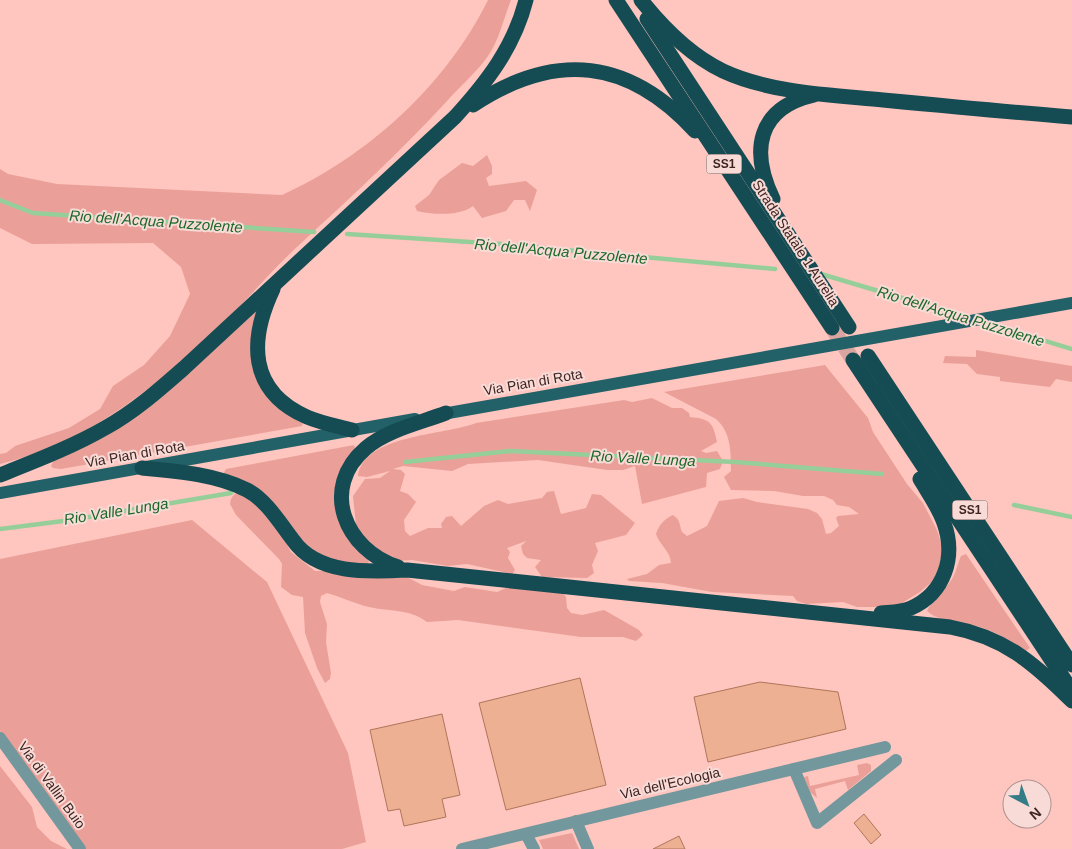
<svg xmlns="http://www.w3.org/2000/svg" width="1072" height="849" font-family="Helvetica,sans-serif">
	<rect width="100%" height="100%" fill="#ffc5bf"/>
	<g fill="#eaa098">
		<path d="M488,0H511C504,17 499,41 488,56C477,72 460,86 447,101C400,152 349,199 298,246C275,267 254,292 232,314C167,378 91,443 0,464V454L6,453L15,446L69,428L100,409L113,386L144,365L170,336L190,294L181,267L153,243L32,244L0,228V169L8,174L57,184L282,195C368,156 446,85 488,0Z"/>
		<path d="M487,155L492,166V174L486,178L489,186L526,181L537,190L530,211L525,200H514L506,211L482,218L473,206C460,216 434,215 417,211L415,206L429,195L439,180L462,163L473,166Z"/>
		<polygon points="254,312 257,312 251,348 303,422 302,426 61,469 53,468 51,466 54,460"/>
		<polygon points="976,350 1072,366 1072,382 1056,379 1050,387 1000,381 1000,377 977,374 967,364 943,363 945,356 976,357"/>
		<path d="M825,365L868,418L873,432L907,484L923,503L937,530L943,549L936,578L920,592L897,606L887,607H857L843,602L806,604L797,601L793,596L712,592L662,583L629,581L627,579L647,574L659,565L671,563C671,552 659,544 656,534C659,525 664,519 673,515C681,520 679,525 682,532L687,536L707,526L719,501L743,498L757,502L808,509L817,513L822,519L826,534L831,533L839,526L836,518L838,516L859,514L849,507L837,505L833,500L824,496H803L774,491L731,490L724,477L731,471C731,452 731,432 716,419L664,392Z"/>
		<path d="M652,398L672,408H682L689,413L690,417C710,419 713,422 717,442L701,451L706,453L717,451L723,461L720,469L707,473L706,487L642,504L635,466L623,470H607L538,460L468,464L452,471L403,466L393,469L401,470L405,474L400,491L408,494L416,502L404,520L405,531L410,536L428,528H442L441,524L446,517L452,516L461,526L484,506L498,500L508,504L542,498L547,492L554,491L561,514L586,508L592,494L601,495L635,523L626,535L595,543L598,551L592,565L594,573L587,578L542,577L535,567L541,560L527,558L523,554L521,546L526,541L507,548L510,552L508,558L515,570L512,574L467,564L448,566L412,560L396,561L369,545L356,525L353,496L365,479L380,478L390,471L367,477L358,476C364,434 443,436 476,423L624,400L632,402Z"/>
		<path d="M354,445L356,450L339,520C344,537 355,550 369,561L368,564L345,563L316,553L223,474L226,469Z"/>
		<path d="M240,492L257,506L282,535L291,552L315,571H331L395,578L407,577L422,585L454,591L465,587L497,592L506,588H559L566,597L567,608L571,613L582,615L604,610L639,630L643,635L636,641L623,637H581L458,620L427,622C408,608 390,612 369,607C355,604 342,597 327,593L321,596L320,602L327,624L326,642L331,673L330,679L325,683L317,668L305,633L303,597L292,595L281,587L282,564L279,559L236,515L230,504C231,497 233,494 240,492Z"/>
		<polygon points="192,520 267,582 348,753 366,842 342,849 85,849 0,731 0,559"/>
		<path d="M966,554L1030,648L1026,651C1013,642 996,632 980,627C963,622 940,623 927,611C932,599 945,590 952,579C956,572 958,563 961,556Z"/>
		<polygon points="867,763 871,765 871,771 848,790 845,781 815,789 817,798 810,792 804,777 808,776 810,786 859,775 857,765"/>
		<polygon points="0,766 32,807 37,827 51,841 67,849 0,849"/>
		<polygon points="572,833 579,849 543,849 539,840"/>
	</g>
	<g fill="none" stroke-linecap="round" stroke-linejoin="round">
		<g stroke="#96ce9a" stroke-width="4.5">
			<polyline points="0,200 33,213 314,232"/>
			<polyline points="347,234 501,244 775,269"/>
			<polyline points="821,274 966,317"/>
			<polyline points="983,322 1072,349"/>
			<polyline points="405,462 510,451 735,462 882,474"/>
			<polyline points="1014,505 1072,517"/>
			<polyline points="0,529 71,520 231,493"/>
		</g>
	</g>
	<g fill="#eeb092" stroke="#af755a">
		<polygon points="580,678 606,785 506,810 479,703"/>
		<polygon points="760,682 838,692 846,729 708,762 694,697"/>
		<polygon points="442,714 460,795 442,799 446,817 404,826 400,809 388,811 370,730"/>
		<polygon points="864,814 881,835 871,844 854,823"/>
		<polygon points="679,836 685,849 653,849"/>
	</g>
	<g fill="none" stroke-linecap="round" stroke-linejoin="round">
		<polyline stroke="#d9a5a0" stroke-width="15" stroke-dasharray="15 8" stroke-linecap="butt" points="832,328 853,360"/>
		<g stroke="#72989d" stroke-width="12">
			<polyline points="0,738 80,849"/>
			<polyline points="794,769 817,823 896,760"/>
			<polyline points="576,821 588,849"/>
			<polyline points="526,834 534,849"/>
			<polyline points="462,849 885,747"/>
		</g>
		<g stroke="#236168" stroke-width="12">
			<polyline points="437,415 1072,303"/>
			<polyline points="0,493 415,419"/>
		</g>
		<g stroke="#154b52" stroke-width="15">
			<polyline points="616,0 832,328"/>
			<path d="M641,0C664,29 690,55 723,71C770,93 832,95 883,100C946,106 1009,112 1072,117"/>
			<polyline points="647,19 849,327"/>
			<path d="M473,105C555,51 628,58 695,131"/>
			<path d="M773,199C750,151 757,108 814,95"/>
			<path d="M273,289C249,340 248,391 307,417C321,423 337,426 352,430"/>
			<polyline points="868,356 1072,665"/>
			<polyline points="853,360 1072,691"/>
			<path d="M142,468C175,471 216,474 247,490C266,500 280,523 293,540C317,575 369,572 407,570L950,627C1004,637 1034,663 1072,701"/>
			<path d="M0,475C35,461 72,447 105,428C134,412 159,390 184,368L455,117C487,82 514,47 526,0"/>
			<path d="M398,567C345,550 319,488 366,448C387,430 420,423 446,413"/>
			<path d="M881,613C891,612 902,612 911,608C945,593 956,556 944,523C939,508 929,494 920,479"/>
		</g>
	</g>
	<g text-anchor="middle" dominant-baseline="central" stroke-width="4" stroke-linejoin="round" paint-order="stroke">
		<g fill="#f8dbd7" stroke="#765c58" stroke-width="1">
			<rect x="706.5" y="154.5" width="35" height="19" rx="4"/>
			<rect x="952.5" y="500.5" width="35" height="19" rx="4"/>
		</g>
		<g font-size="12" font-weight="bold" fill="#3f2522">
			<text x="724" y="164">SS1</text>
			<text x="970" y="510">SS1</text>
		</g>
		<g font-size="14" fill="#3f2522" stroke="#f8dbd7">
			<text transform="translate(796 243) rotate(57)">Strada Statale 1 Aurelia</text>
			<text transform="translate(533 382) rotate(-10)">Via Pian di Rota</text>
			<text transform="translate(135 454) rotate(-10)">Via Pian di Rota</text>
			<text transform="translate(670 783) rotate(-13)">Via dell'Ecologia</text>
			<text transform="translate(52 785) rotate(54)">Via di Vallin Buio</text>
		</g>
		<g font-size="15" font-style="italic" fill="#1a6929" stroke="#f8dbd7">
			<text transform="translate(156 221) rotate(4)">Rio dell'Acqua Puzzolente</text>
			<text transform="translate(561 251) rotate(5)">Rio dell'Acqua Puzzolente</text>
			<text transform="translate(961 316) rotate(17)">Rio dell'Acqua Puzzolente</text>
			<text transform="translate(643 458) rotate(3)">Rio Valle Lunga</text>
			<text transform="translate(116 511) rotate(-9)">Rio Valle Lunga</text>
		</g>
	</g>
	<g transform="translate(1027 804) rotate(139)"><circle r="24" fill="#f8dbd7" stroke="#ae928f"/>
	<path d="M0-4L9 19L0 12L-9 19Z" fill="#357d86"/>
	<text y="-8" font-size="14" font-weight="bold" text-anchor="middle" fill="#3f2522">N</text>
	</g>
</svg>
